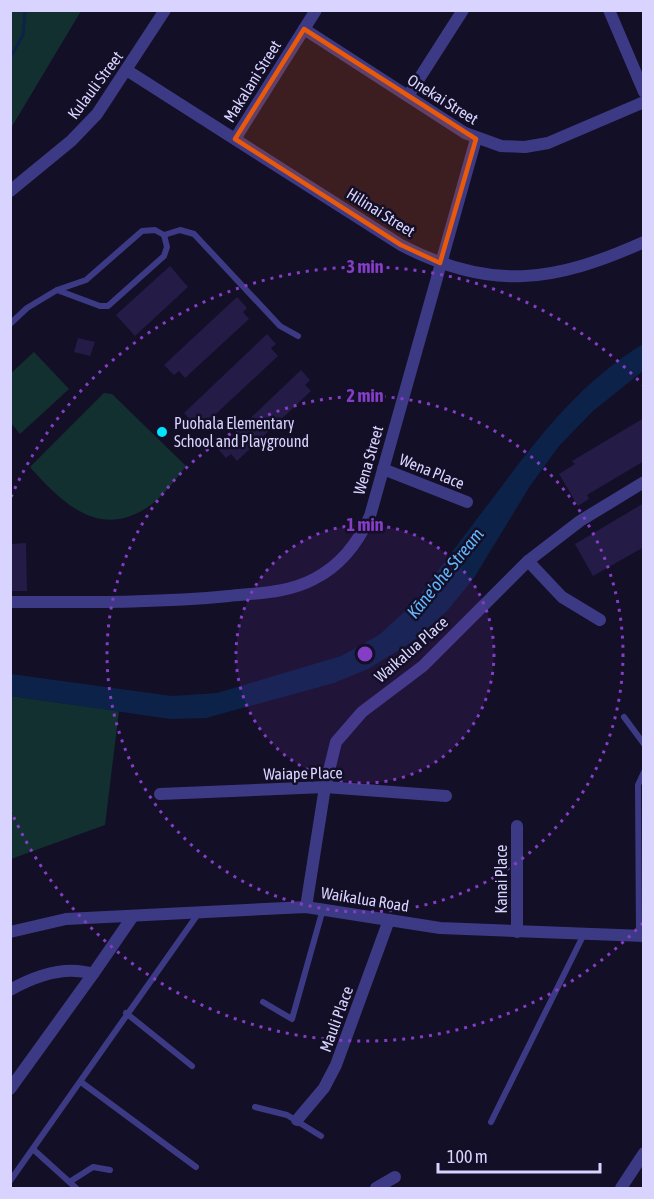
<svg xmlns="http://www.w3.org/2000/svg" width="654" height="1199" font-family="'Asap Condensed',sans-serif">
	<rect width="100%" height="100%" fill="#130f26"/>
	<g fill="#12302f">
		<polygon points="11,10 81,11 11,128 10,11"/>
		<polygon points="34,352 69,389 20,434 11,423 11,373"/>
		<path d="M104,393L112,394L186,466C176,479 165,494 152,504C101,542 63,504 30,467Z"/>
		<polygon points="11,696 119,711 105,825 11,859"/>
	</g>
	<path fill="#0c2248" d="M643,344V371L593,411L559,446L530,486L474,578L447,611L414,641L368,669L334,683L206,718L170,719L11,696V674L172,696L217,693L341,656L379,635L413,604C441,567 468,530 496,494C539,436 581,382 643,344Z"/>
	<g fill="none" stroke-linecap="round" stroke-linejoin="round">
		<polyline stroke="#0c2248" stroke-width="3" points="10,58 23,35 25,10"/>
	</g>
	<g fill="#241b47">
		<polygon points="170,266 188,287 135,336 116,315"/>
		<polygon points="237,297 247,308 243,312 249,319 185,378 179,371 174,375 164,365"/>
		<polygon points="267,334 276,344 271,348 278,356 204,425 197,418 192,422 184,413"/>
		<polygon points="78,338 95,342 90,356 74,352"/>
		<polygon points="301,370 310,380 305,385 311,391 237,461 231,454 226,458 218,449"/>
		<polygon points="644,418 644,461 587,495 589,499 578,506 559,474 575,464 572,461"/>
		<polygon points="644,503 644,547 593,576 575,544"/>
		<polygon points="26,543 27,591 10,591 10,544"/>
	</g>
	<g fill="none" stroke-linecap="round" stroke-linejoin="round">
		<g stroke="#3d3a85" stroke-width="6">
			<polyline points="164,235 180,230 194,234 280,326 298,336"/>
			<polyline points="10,324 27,308 57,290 86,280 142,231 155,230 164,235 167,247 164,256 108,306 100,306 57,290"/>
			<polyline points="624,717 644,744"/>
			<polyline points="639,936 638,785 644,772"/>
			<polyline points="263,1002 292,1019 323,909"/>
			<polyline points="126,1013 192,1066"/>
			<polyline points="81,1082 196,1167"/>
			<polyline points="255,1107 287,1115 321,1136"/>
			<polyline points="491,1122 584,934"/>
			<polyline points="34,1150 76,1188"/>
			<polyline points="10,1181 198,914"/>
			<polyline points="71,1181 93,1167 110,1170"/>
		</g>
		<g stroke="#3d3a85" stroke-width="12">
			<polyline points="609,10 644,92"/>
			<polyline points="304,29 465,133 501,146 525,147 548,143 644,102"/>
			<path d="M128,71L401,245C491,292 555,282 644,242"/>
			<polyline points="408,96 463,10"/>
			<polyline points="235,139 316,10"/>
			<polyline points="10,191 71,141 97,114 165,10"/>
			<polyline points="383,469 467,502"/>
			<polyline points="528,561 562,597 600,620"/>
			<path d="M10,602C84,602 156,603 229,596C258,593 288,593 314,579C340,566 358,543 370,516L476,139"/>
			<polyline points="160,794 325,787 446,796"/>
			<polyline points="517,826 517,932"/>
			<polyline points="306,907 325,787 336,742 362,712 423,666 528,561 580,521 644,482"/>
			<polyline points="10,932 66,919 306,907 440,928 644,936"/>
			<path d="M10,990C35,976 65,965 93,974L133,916"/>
			<polyline points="10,1089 93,974"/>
			<polyline points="297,1120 324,1088 336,1065 389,920"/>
			<polyline points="376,1188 395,1177"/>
			<polyline points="621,1188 644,1153"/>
		</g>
	</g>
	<path fill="#e8590c" fill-opacity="0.2" stroke="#e8590c" stroke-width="4.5" stroke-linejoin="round" d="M304,29L476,139L440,263L401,245L235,139Z"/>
	<circle cx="365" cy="654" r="129" fill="#843dc5" fill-opacity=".12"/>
	<g fill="none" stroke="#843dc5" stroke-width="3" stroke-dasharray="3 6">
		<circle cx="365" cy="654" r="129"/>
		<circle cx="365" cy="654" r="258"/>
		<path d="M643 923A387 387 0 0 1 11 811M11 497A387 387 0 0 1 643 385"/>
	</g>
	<circle fill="#00e5ff" stroke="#130f26" stroke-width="2" cx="162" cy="432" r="6"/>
	<g text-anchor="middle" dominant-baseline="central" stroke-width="5" stroke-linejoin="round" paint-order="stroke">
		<g font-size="16" fill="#d9d4ff" stroke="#130f26">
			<text transform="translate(252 81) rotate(-58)">Makalani Street</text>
			<text transform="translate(95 85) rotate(-53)">Kulauli Street</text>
			<text transform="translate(443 99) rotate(32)">Onekai Street</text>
			<text transform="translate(381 212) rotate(32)">Hilinai Street</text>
			<text transform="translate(368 460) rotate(-74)">Wena Street</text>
			<text transform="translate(432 471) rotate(22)">Wena Place</text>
			<text transform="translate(411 649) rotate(-41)">Waikalua Place</text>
			<text transform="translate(303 773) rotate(-1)">Waiape Place</text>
			<text transform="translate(501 879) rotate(-90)">Kanai Place</text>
			<text transform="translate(365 899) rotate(9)">Waikalua Road</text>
			<text transform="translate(336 1019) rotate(-70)">Mauli Place</text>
		</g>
		<g font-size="16" fill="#d9d4ff" stroke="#130f26" text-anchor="start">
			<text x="174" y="423">Puohala Elementary<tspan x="174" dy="18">School and Playground</tspan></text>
		</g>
		<g font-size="18" font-style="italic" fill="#62b6ff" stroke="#130f26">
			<text transform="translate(445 573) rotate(-51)">Kāne'ohe Stream</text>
		</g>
	</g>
	<circle cx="365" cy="654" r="9" fill="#843dc5" stroke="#130f26" stroke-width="3"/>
	<g font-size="18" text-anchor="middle" font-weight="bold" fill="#843dc5" stroke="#130f26" stroke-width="5" stroke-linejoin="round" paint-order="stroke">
		<text x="365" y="273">3 min</text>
		<text x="365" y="402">2 min</text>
		<text x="365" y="531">1 min</text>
	</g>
	<rect width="654" height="1199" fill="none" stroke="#d9d4ff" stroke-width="24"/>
	<path d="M438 1163v9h162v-9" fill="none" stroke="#d9d4ff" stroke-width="3"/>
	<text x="447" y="1163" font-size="18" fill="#d9d4ff" stroke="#130f26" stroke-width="4.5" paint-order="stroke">100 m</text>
</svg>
